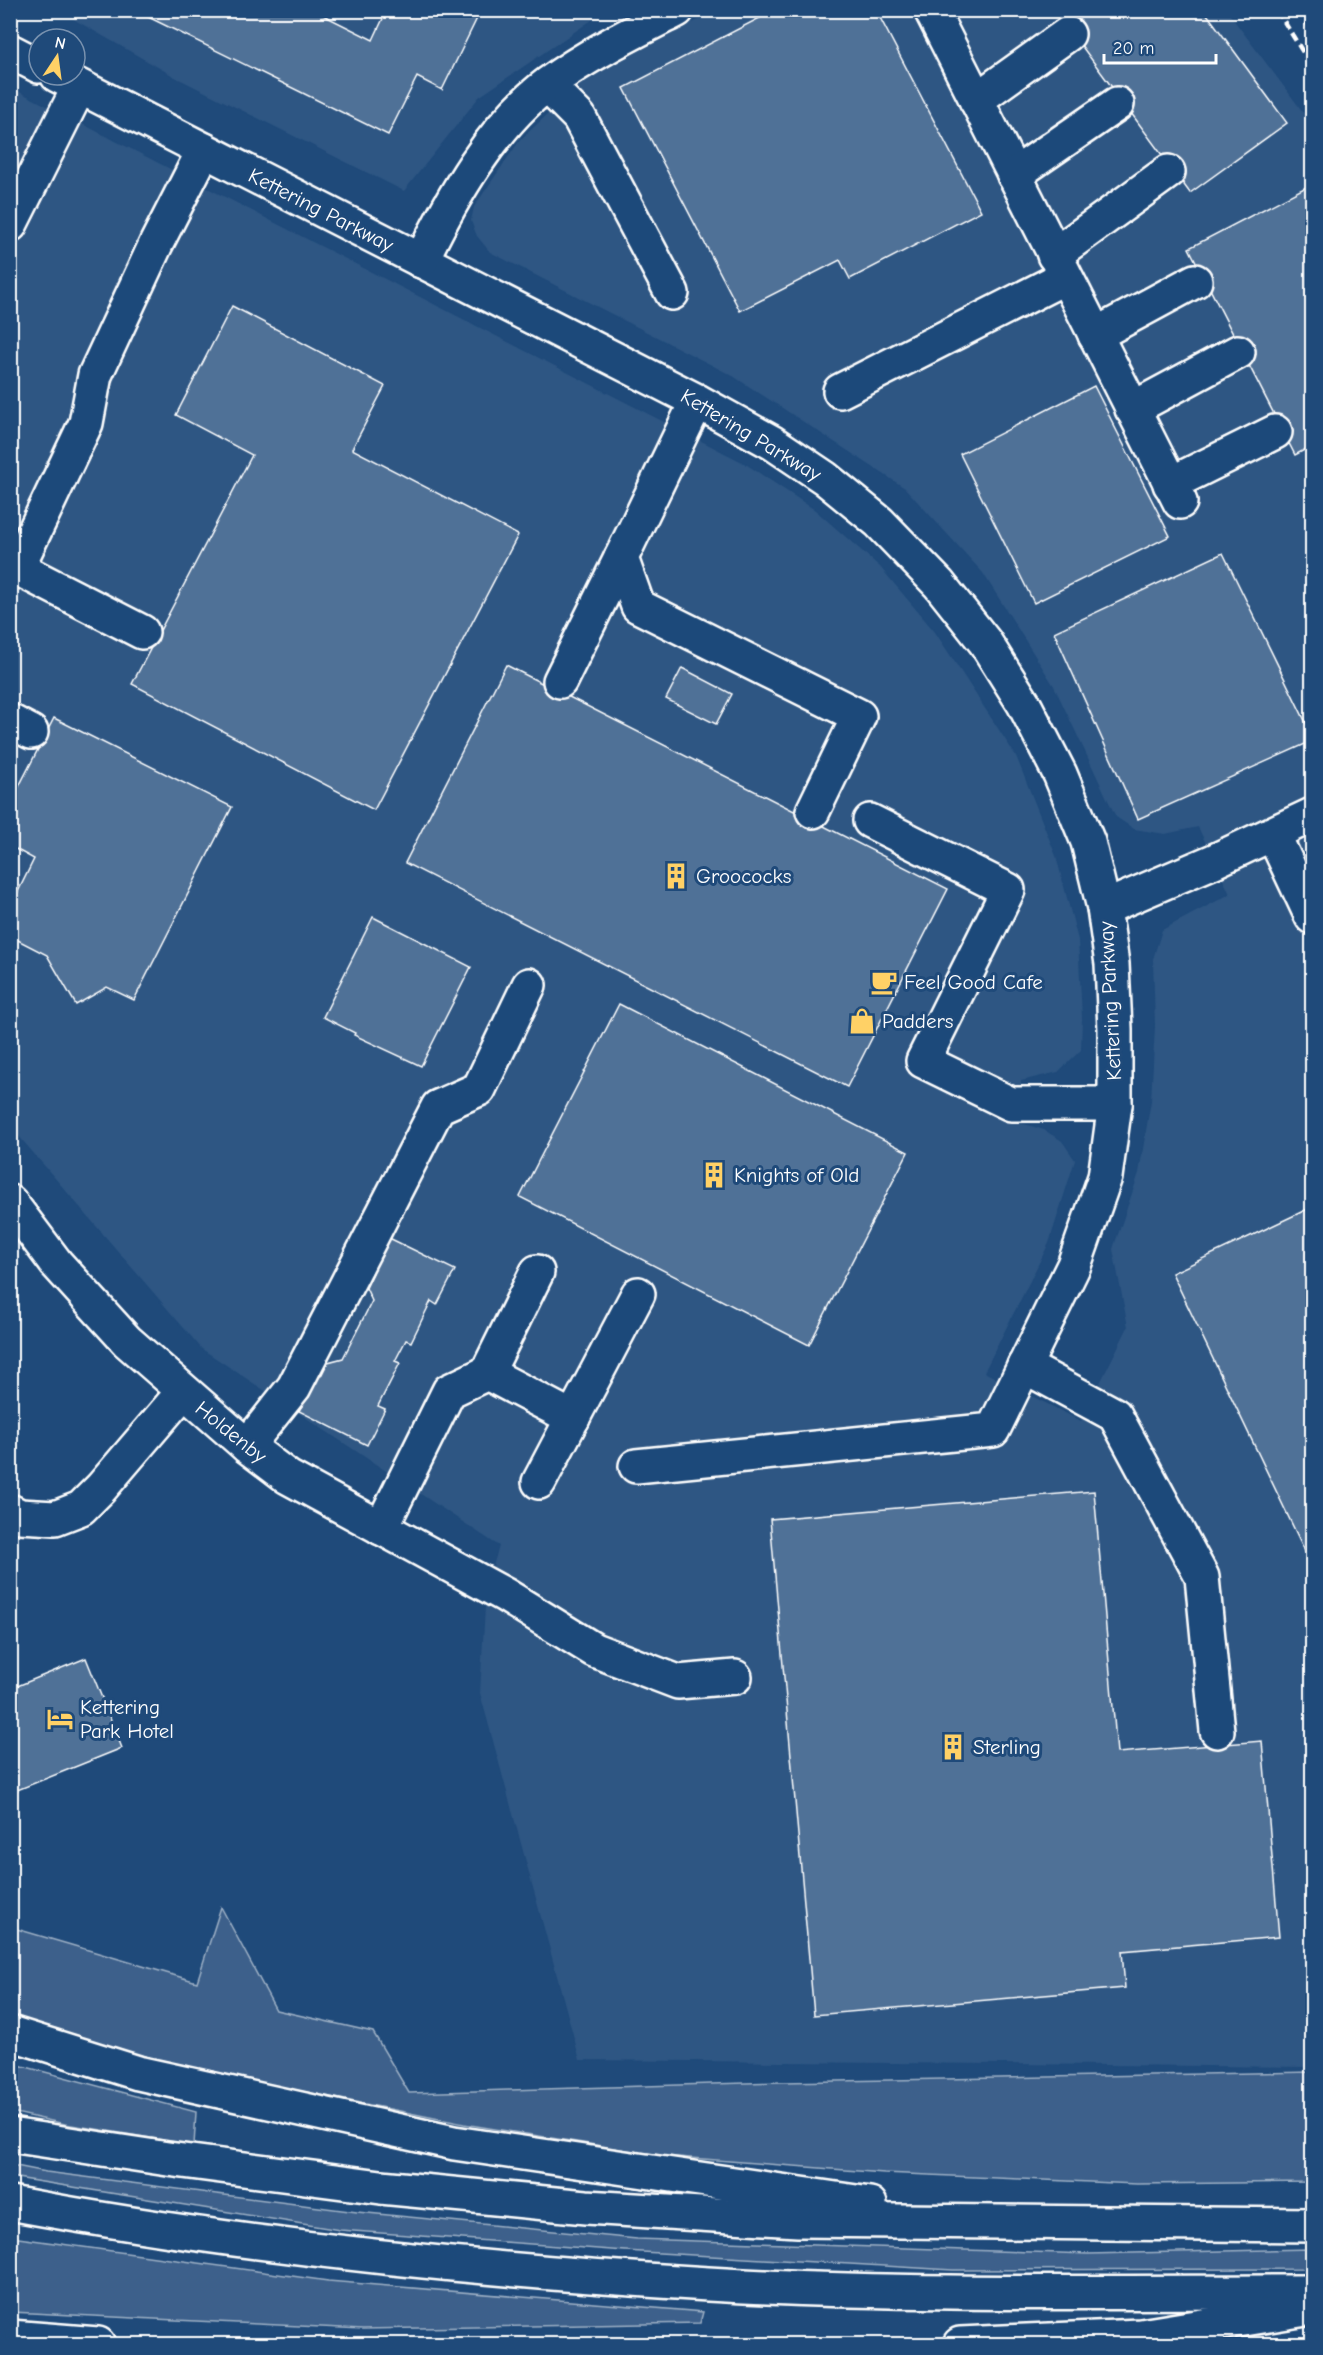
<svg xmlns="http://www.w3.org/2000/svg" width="1323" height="2355" font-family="'Comic Neue',sans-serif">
	<rect width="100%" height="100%" fill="#1f4a7a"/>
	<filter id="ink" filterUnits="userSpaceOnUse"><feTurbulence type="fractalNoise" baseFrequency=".0167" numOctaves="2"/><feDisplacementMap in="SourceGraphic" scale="12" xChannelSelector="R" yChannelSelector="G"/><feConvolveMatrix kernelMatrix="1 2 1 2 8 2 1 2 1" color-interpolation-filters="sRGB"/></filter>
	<g filter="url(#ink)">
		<g fill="#2e5683">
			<polygon points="59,11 605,11 479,97 404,191 177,78"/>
			<polygon points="718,11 1227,11 1312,124 1312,2067 580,2060 480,1693 486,1590 499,1546 202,1349 11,1127 10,87 744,463 815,510 880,567 935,632 1016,756 1056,856 1078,940 1082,1018 1081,1050 1058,1072 1021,1081 1021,1123 1044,1130 1062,1141 1075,1160 1049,1243 984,1372 1081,1421 1128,1327 1113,1249 1139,1173 1151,1101 1155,1026 1153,959 1162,930 1230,894 1198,827 1165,834 1134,829 1116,817 1054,686 983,573 905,488 733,376 490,252 477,236 471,221 474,207 520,140 576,88 641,46"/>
		</g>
		<g fill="#3c618b" stroke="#9eb0c5" stroke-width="1.5">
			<polygon points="221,1907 276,2010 373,2032 409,2093 783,2082 1312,2072 1312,2182 1137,2184 884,2173 665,2156 464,2124 168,2064 11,2019 10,1927 197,1982"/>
			<polygon points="11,2063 196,2112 194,2145 65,2124 11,2112"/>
			<polygon points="11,2165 46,2172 357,2212 637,2239 1088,2254 1312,2249 1312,2269 953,2270 625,2251 340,2230 11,2177"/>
			<polygon points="11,2237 328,2281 703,2312 700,2323 363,2329 11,2312"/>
		</g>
		<g fill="#507197" stroke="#fff" stroke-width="1.5">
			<polygon points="134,10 313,10 373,40 387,10 481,10 442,90 417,77 388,135"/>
			<polygon points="775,10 876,10 981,211 850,279 840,260 740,311 624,88"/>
			<polygon points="1055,10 1204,10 1287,123 1190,193"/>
			<polygon points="1312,184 1312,446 1295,455 1189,248"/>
			<polygon points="232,306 385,386 352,449 518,535 374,810 132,684 252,455 176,415"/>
			<polygon points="1094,386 1170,536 1034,603 960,454"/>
			<polygon points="1223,553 1312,735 1312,741 1138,819 1054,632"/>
			<polygon points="506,665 948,889 847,1087 405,863"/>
			<polygon points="682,668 732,694 716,724 666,699"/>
			<polygon points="54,718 232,807 134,1000 107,987 76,1005 47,955 10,936 10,908 34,859 10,846 10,804"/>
			<polygon points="373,917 471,967 421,1066 354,1035 355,1033 323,1017"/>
			<polygon points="619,1004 908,1152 809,1345 520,1197"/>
			<polygon points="1312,1207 1312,1566 1172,1273"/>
			<polygon points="385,1236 455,1270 437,1305 431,1301 411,1342 406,1340 395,1361 400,1363 378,1406 385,1409 367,1445 299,1411 317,1375 321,1376 328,1362 343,1358 372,1301 366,1288 373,1273 368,1271"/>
			<polygon points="1094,1491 1117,1753 1262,1741 1279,1937 1122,1951 1125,1988 814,2015 770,1519"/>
			<polygon points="86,1658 122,1748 10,1793 10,1689"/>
		</g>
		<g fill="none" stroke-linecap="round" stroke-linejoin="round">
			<g stroke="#fff" stroke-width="38">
				<g id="minor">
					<polyline points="931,10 1180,502"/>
					<polyline points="10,51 39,66"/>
					<polyline points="57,75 697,401 773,443 825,478 879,522 939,584 985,642 1024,704 1060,774 1088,842 1104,908 1112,964 1115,1029 1115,1104 1105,1177 1074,1265 993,1430 636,1466"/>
					<polyline points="547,85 579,117 672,293"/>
					<polyline points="976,100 1068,34"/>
					<polyline points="1014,175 1117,104"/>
					<polyline points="10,225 79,87"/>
					<polyline points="1054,255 1168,172"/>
					<path d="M421,261C451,199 493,124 549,83C589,54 632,33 677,10"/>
					<polyline points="1095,335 1195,281"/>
					<polyline points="840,391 1065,277"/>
					<polyline points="697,401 621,558 638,606 859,716 813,811"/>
					<polyline points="1132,409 1238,352"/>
					<polyline points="1170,484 1275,432"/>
					<polyline points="142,632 17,568 86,423 95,375 156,244 204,150"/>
					<polyline points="560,681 621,558"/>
					<polyline points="10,721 31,732"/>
					<polyline points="870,821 1008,890 923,1061 1011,1104 1115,1104"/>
					<polyline points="1273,834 1312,917"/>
					<polyline points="1104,908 1214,861 1312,815"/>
					<polyline points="10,1202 56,1263 127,1341 247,1446 288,1477 505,1595 594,1650 678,1682 735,1677"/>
					<polyline points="1024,1366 1115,1415 1202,1577 1217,1731"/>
					<polyline points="487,1373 537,1272"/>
					<polyline points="247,1446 294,1387 438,1107 479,1089 529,985"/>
					<polyline points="539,1482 638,1294"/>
					<polyline points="10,1511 20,1516 55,1518 81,1508 101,1488 183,1392"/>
					<polyline points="381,1528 449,1391 487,1373 573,1418"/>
				</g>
			</g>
			<g stroke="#fff" stroke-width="38">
				<g id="highway">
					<polyline points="10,2033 138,2073 454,2143 870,2204"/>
					<polyline points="10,2135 168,2159 381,2187 586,2207 798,2220 1312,2225"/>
					<path d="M10,2203C239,2246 476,2270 708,2284C909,2296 1111,2292 1312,2292"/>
					<polyline points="10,2337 98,2344"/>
					<polyline points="960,2344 1141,2336 1312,2308"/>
				</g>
			</g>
			<use href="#minor" stroke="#1f4a7a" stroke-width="33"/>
			<use href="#highway" stroke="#1f4a7a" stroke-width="33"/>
			<g stroke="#fff" stroke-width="4.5" stroke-dasharray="9 4.5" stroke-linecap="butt">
				<polyline points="1277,10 1312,67"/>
				<polyline points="1299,10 1312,32"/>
			</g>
		</g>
	</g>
	<defs>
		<g id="building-bare" transform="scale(2.07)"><path d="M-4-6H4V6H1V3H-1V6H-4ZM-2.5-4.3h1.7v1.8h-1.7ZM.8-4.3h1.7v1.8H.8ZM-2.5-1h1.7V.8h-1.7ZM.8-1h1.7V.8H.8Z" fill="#ffd166" stroke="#1f4a7a" stroke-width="2.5" paint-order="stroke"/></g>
		<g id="cafe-bare" transform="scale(2.07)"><path d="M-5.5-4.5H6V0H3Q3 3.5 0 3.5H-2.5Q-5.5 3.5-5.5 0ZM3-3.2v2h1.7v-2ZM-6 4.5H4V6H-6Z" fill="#ffd166" stroke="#1f4a7a" stroke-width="2.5" paint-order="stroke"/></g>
		<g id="shop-bare" transform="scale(2.07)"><path d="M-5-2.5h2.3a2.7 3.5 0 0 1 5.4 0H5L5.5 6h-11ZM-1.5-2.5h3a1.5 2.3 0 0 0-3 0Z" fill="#ffd166" stroke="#1f4a7a" stroke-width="2.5" paint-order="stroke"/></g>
		<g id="hotel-bare" transform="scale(2.07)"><path d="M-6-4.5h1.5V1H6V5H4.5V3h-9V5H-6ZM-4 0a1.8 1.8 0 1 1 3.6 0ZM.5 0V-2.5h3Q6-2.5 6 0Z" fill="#ffd166" stroke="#1f4a7a" stroke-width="2.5" paint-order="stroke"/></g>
	</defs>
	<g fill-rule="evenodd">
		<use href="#building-bare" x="676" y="876"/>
		<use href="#cafe-bare" x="884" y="982"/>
		<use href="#shop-bare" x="862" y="1021"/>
		<use href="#building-bare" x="714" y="1175"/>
		<use href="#hotel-bare" x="60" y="1719"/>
		<use href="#building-bare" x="953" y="1747"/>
	</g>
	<g text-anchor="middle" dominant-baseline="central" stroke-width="6" stroke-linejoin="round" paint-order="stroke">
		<g font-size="21" fill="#fff" stroke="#1f4a7a">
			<text transform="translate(321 210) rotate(27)">Kettering Parkway</text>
			<text transform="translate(751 435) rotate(31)">Kettering Parkway</text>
			<text transform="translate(1110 1001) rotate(-93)">Kettering Parkway</text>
			<text transform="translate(231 1432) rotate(39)">Holdenby</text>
		</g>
		<g font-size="21" fill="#fff" stroke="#1f4a7a" text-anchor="start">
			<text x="696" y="876">Groococks</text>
			<text x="904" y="982">Feel Good Cafe</text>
			<text x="882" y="1021">Padders</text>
			<text x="734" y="1175">Knights of Old</text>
			<text x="80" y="1707">Kettering<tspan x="80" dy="24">Park Hotel</tspan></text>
			<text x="973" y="1747">Sterling</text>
		</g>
	</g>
	<rect width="1323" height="2355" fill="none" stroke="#1f4a7a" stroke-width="36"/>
	<rect x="18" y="18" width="1287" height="2319" fill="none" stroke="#fff" stroke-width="2" filter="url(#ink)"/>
	<g transform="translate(57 57) rotate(13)"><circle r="28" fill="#1f4a7a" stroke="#7992af" stroke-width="1.5"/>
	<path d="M0-4.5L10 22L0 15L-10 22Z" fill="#ffd166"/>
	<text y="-9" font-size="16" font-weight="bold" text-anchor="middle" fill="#ffffff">N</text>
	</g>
	<path d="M1104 54v9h112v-9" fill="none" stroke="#ffffff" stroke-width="3"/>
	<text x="1113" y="54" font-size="18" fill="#ffffff" stroke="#1f4a7a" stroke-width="4.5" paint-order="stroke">20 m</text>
</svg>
